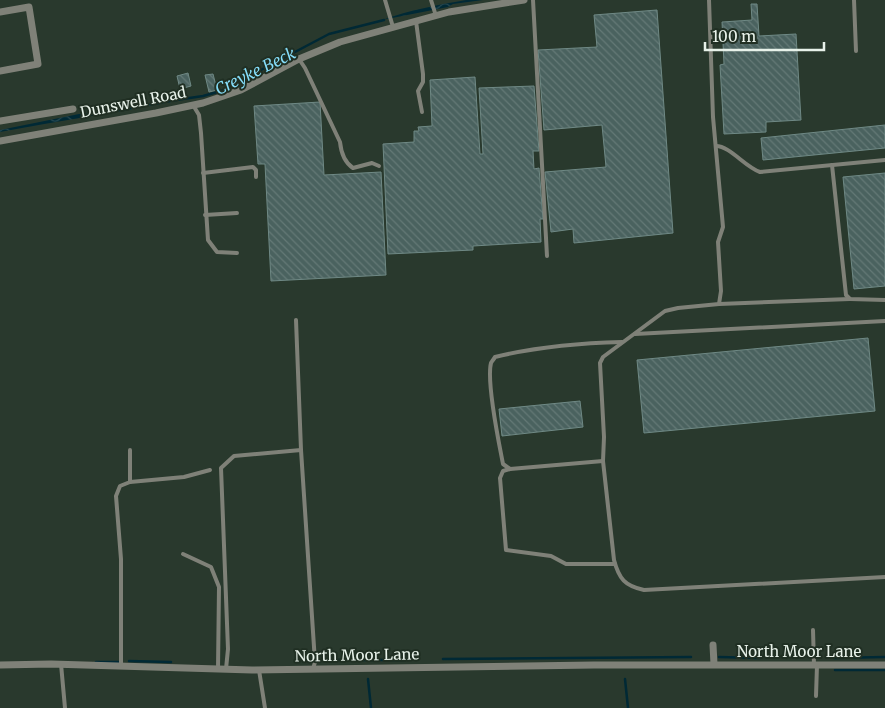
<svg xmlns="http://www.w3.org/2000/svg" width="885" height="708" font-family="Merriweather,serif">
	<defs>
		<pattern id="water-waves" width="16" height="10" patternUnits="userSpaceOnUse" patternTransform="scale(1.25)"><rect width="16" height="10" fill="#002935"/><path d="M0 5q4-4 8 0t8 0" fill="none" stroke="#254852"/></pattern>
		<pattern id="building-back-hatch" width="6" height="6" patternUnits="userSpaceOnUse" patternTransform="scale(1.25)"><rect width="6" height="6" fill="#4a625f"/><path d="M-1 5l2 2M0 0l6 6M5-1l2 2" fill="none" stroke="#647976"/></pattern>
	</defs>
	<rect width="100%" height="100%" fill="#29392d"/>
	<g fill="url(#water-waves)">
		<path d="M466,0H483L453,4L448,7L382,20C411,10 436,5 466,0Z"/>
		<path d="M178,99L177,101C118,112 59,121 0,132V130L79,114L102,113V111L104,110L105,112Z"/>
	</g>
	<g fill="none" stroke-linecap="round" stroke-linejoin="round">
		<g stroke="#002935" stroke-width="2.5">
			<polyline points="176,100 203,96 221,91 329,34 384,20"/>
			<polyline points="719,657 760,658"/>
			<polyline points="834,658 885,657"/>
			<polyline points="443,659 691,657"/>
			<polyline points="333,660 405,660"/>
			<polyline points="129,661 171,662"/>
			<polyline points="96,662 121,662"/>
			<polyline points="835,670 885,670"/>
			<polyline points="368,679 371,708"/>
			<polyline points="625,679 628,708"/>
		</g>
	</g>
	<g fill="url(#building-back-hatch)" stroke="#6f8985">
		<polygon points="751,4 757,4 759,36 796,34 801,120 766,122 766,132 724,134 720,65 724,64 722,22 752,20"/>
		<polygon points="657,10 673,233 574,243 573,229 551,232 545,172 606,167 602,125 544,130 538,50 597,47 594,15"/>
		<polygon points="188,73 191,86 180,89 177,76"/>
		<polygon points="213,74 217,90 209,92 205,75"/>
		<polygon points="475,77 480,154 483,154 479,88 534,86 539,151 533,151 534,169 539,168 543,219 540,219 541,242 473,246 473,250 388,254 383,144 414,142 414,131 419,131 418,127 432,126 430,80"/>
		<polygon points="320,102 324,175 381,172 386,275 271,281 265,164 258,164 254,106"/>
		<polygon points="885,125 885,148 763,160 761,138"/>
		<polygon points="885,173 885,286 854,289 843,177"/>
		<polygon points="868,338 875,411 644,433 637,360"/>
		<polygon points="580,401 583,427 502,436 499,409"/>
	</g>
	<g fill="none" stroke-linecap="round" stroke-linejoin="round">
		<g stroke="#7f8178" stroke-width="4">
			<polyline points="385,0 393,27"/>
			<polyline points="431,0 436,16"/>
			<polyline points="533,0 547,256"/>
			<path d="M709,0L713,117L723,227L718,242L721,291L719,304L678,308L665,311L603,357L600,363L604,437L603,461L614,560C619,579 625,586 644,590L885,577"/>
			<polyline points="854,0 856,51"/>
			<polyline points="416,21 423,74 423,82 418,91 422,112"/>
			<path d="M299,59L305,68L340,142C341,152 344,162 353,168L372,163L379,166"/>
			<polyline points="193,105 199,115 201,133 208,240 217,252 237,253"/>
			<path d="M716,146C730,146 745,167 760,172L885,160"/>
			<polyline points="832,165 846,295 850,299 885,300"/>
			<polyline points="203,173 253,167 256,170 256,177"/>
			<polyline points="205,215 237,213"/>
			<polyline points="719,304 850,299"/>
			<polyline points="296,320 301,450 315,662 313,669"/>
			<polyline points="635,334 885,321"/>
			<path d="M603,461L510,469L503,464C499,443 486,382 491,363C492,361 494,359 495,357C536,347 580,343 622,342"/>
			<polyline points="510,469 503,471 500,478 506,550 551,556 566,564 615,564"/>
			<polyline points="130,482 184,477 210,470"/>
			<polyline points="183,554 211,567 219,587 218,669"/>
			<polyline points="813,630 814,665"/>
			<polyline points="61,664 65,708"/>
			<polyline points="121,666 121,559 116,496 120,486 130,482 130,450"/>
			<polyline points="226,669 228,649 221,468 234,456 301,450"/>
			<polyline points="259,670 265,708"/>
			<polyline points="816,696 817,665"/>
		</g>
		<g stroke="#7f8178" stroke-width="7">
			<polyline points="0,12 29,7 38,64 0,71"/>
			<polyline points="0,121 73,109"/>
			<polyline points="0,141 156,113 203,103 241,90 299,59 340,42 449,12 524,0"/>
			<polyline points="713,645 714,664"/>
			<polyline points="0,665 51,664 252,670 594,665 885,665"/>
		</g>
	</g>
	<g text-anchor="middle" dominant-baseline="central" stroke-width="4" stroke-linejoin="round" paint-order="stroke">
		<g font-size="15" fill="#e8f2ea" stroke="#202f23">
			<text transform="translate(133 102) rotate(-11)">Dunswell Road</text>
			<text x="799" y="651">North Moor Lane</text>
			<text transform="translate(357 655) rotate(-1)">North Moor Lane</text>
		</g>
		<g font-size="16" font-style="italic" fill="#85ddf9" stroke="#202f23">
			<text transform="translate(255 71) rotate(-26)">Creyke Beck</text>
		</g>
	</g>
	<path d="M705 42v8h119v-8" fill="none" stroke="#e8f2ea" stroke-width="2.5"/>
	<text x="712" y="42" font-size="15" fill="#e8f2ea" stroke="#202f23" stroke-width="4" paint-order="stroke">100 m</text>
</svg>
